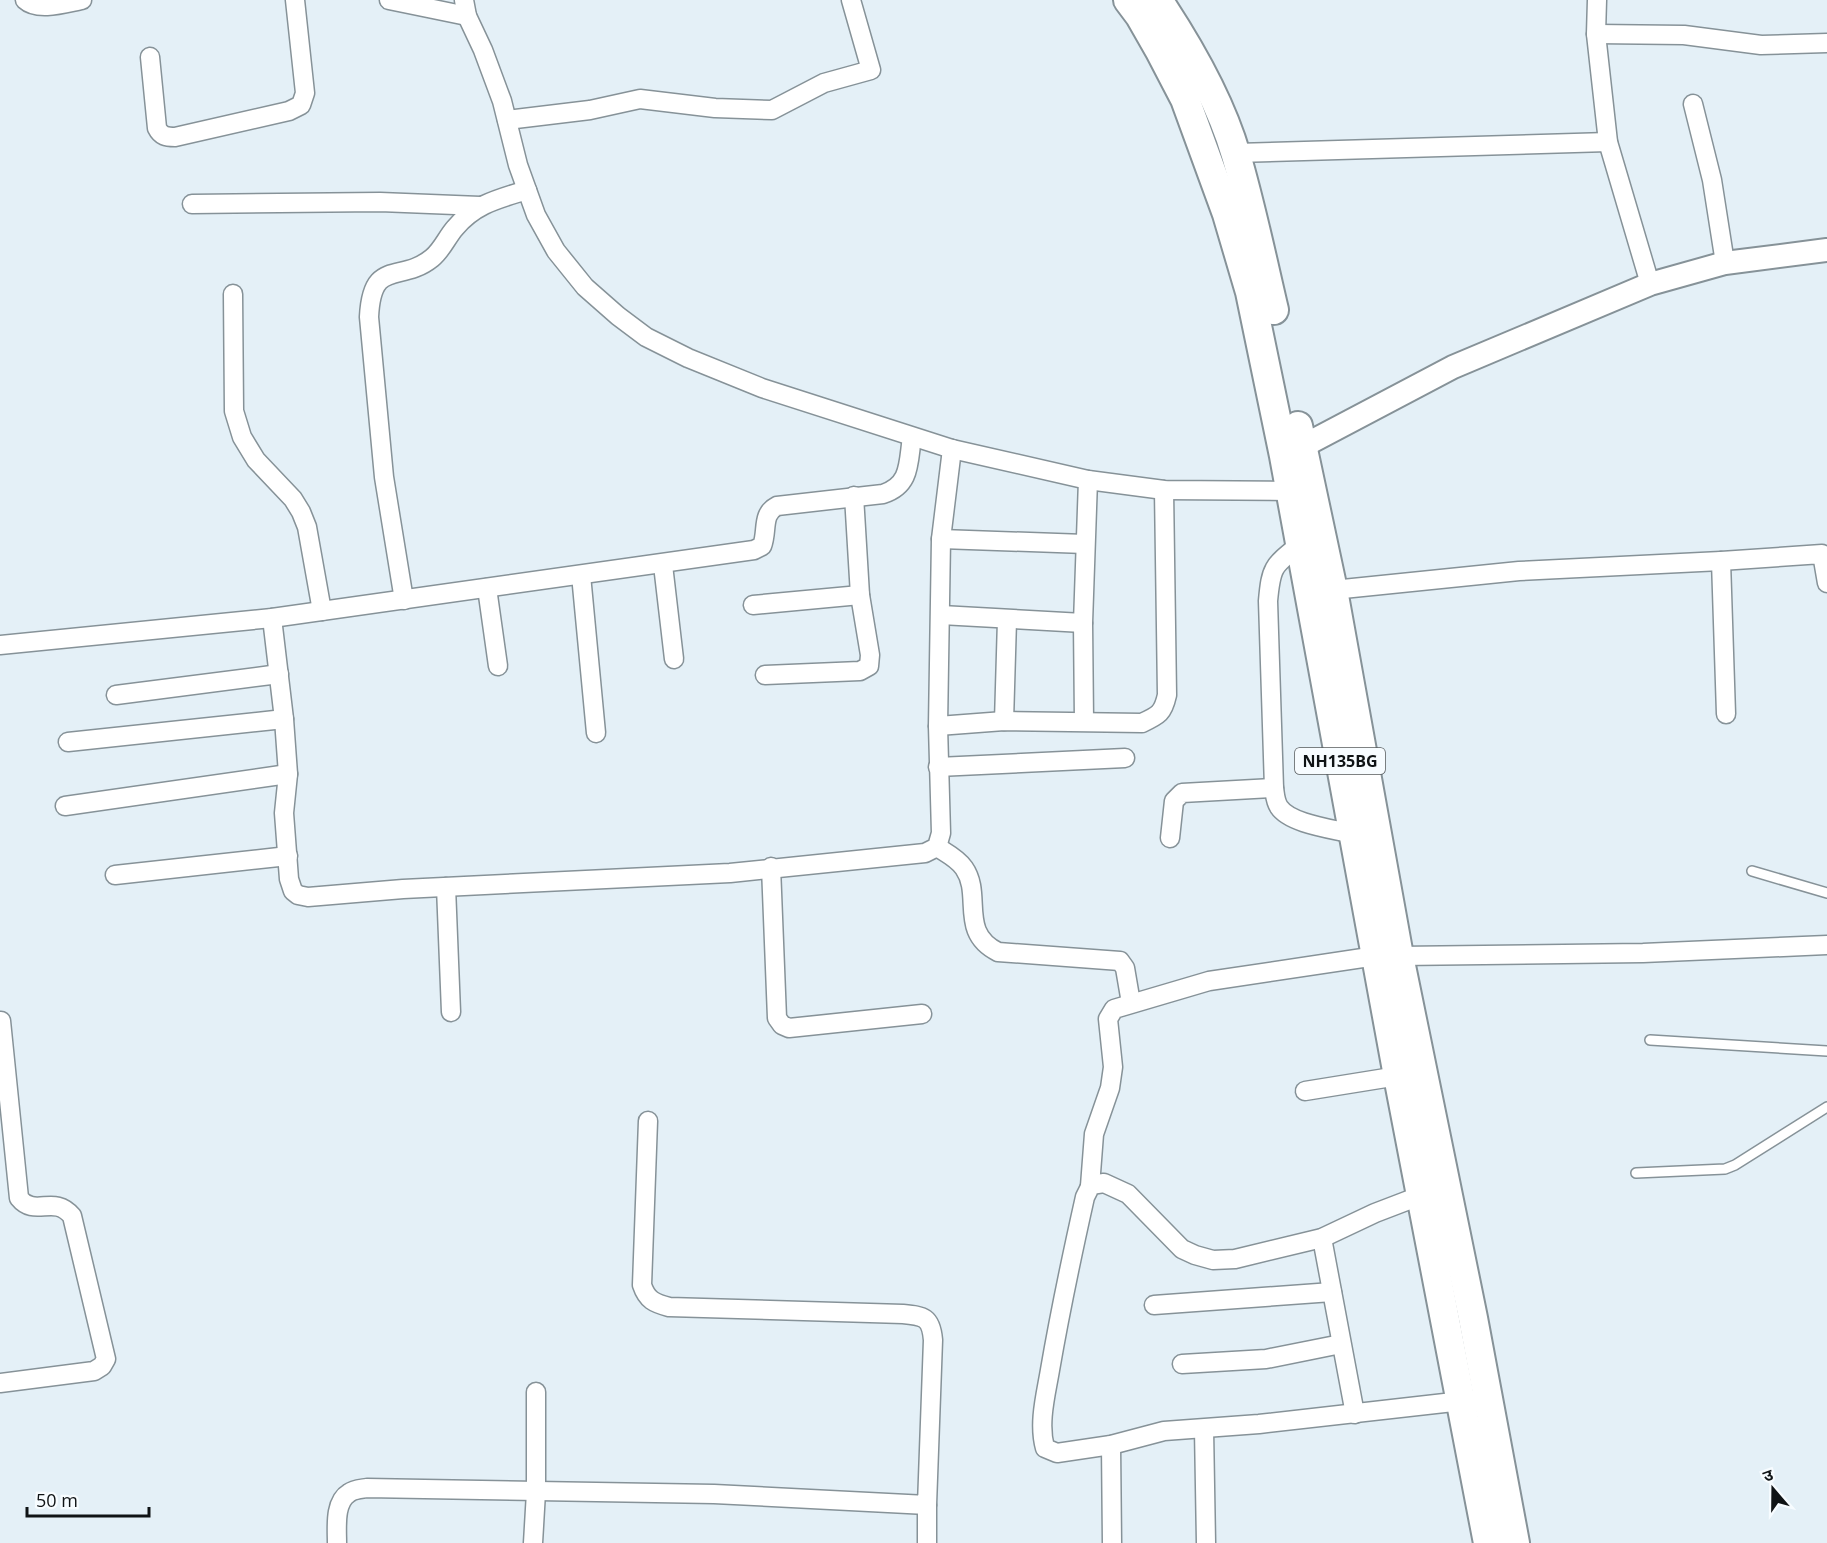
<svg xmlns="http://www.w3.org/2000/svg" width="1827" height="1543" font-family="'Open Sans','Noto Sans Devanagari',sans-serif">
	<rect width="100%" height="100%" fill="#e4f0f7"/>
	<g fill="none" stroke-linecap="round" stroke-linejoin="round">
		<g stroke="#869298" stroke-width="12">
			<g id="service">
				<polyline points="1752,871 1827,893"/>
				<polyline points="1650,1040 1827,1051"/>
				<polyline points="1636,1173 1725,1169 1735,1165 1827,1107"/>
			</g>
		</g>
		<g stroke="#869298" stroke-width="21">
			<g id="minor">
				<path d="M25,0C38,12 66,3 82,0"/>
				<polyline points="389,0 467,16"/>
				<polyline points="464,0 467,16 483,50 502,101 518,165 536,215 556,251 585,287 618,316 646,337 688,358 762,388 952,449 1088,480 1164,490 1289,491"/>
				<polyline points="1597,0 1596,34 1608,142 1650,284"/>
				<polyline points="1596,34 1684,35 1761,45 1827,43"/>
				<path d="M150,57L157,128C161,136 166,137 175,137L289,111L301,105L305,93L295,0"/>
				<polyline points="1693,104 1712,180 1725,263"/>
				<polyline points="507,120 590,110 640,99 715,108 772,110 824,83 871,70 851,0"/>
				<polyline points="1236,153 1608,142"/>
				<polyline points="192,204 380,202 480,206"/>
				<polyline points="233,294 234,411 242,437 256,460 293,499 301,512 307,527 322,611"/>
				<polyline points="941,539 1085,544"/>
				<path d="M1299,545C1273,566 1271,567 1268,601L1274,788C1275,794 1275,801 1279,807C1290,824 1334,829 1353,834"/>
				<polyline points="1721,561 1726,714"/>
				<polyline points="663,565 674,659"/>
				<polyline points="581,575 596,733"/>
				<polyline points="487,588 498,666"/>
				<polyline points="1333,590 1519,571 1721,561 1822,554 1827,583"/>
				<path d="M404,600L384,477L369,317C372,257 400,284 432,258C442,250 447,237 455,228C475,204 498,199 527,190"/>
				<polyline points="753,605 860,595"/>
				<polyline points="941,615 1083,623"/>
				<polyline points="272,618 284,719 288,774 284,813 289,879 293,891 298,895 308,897 403,889 730,873 925,853 937,847 941,833 938,726 941,539 952,449"/>
				<path d="M0,645L272,618L754,550L762,546C768,531 761,514 777,506L883,494C911,485 908,463 912,437"/>
				<polyline points="765,675 860,671 869,666 870,655 860,595 854,496"/>
				<polyline points="116,695 279,674"/>
				<polyline points="1004,721 1007,620"/>
				<polyline points="1084,721 1083,623 1088,480"/>
				<path d="M938,726L1004,721L1142,723C1159,715 1163,713 1167,695L1164,490"/>
				<polyline points="68,742 284,719"/>
				<polyline points="938,767 1125,758"/>
				<polyline points="65,806 288,774"/>
				<polyline points="1170,838 1174,801 1182,793 1274,788"/>
				<path d="M937,847C946,853 957,858 964,868C983,895 958,932 998,952L1120,961L1125,968L1131,1003"/>
				<polyline points="771,867 777,1018 782,1025 789,1028 922,1014"/>
				<polyline points="115,875 288,856"/>
				<polyline points="446,887 451,1012"/>
				<polyline points="1399,956 1643,953 1827,945"/>
				<polyline points="1305,1091 1398,1076"/>
				<polyline points="1090,1186 1094,1134 1110,1088 1113,1067 1108,1019 1114,1009 1209,981 1376,956"/>
				<path d="M1422,1195L1375,1213L1322,1238L1235,1259L1213,1260L1195,1255L1182,1249L1128,1194L1104,1183L1091,1185L1085,1197C1072,1255 1060,1312 1050,1370C1046,1394 1038,1423 1045,1448L1057,1453L1111,1445L1164,1431L1259,1424L1471,1400"/>
				<polyline points="1322,1238 1355,1414"/>
				<polyline points="1154,1305 1332,1292"/>
				<polyline points="1182,1364 1266,1359 1341,1344"/>
				<path d="M0,1383L94,1371L102,1366L106,1359L72,1216C54,1194 35,1218 19,1198L1,1021"/>
				<polyline points="1204,1429 1206,1543"/>
				<polyline points="1111,1445 1112,1543"/>
				<path d="M337,1543C337,1528 334,1502 349,1493C354,1489 361,1489 367,1488L714,1494L927,1505L933,1340C931,1317 924,1316 903,1314L669,1307C654,1303 647,1300 642,1285L648,1121"/>
				<polyline points="533,1543 536,1492 536,1392"/>
				<polyline points="927,1543 927,1505"/>
			</g>
		</g>
		<g stroke="#869298" stroke-width="26">
			<polyline id="tertiary" points="1288,454 1453,367 1650,284 1725,263 1827,250"/>
		</g>
		<g stroke="#869298" stroke-width="32">
			<g id="trunk">
				<polyline points="1128,0 1140,16 1160,51 1185,99 1227,214 1250,292 1284,456 1398,1076 1488,1543"/>
				<path d="M1158,0C1190,48 1220,100 1236,155C1251,206 1262,259 1274,310"/>
				<polyline points="1298,426 1333,590 1399,956 1473,1318 1515,1543"/>
			</g>
		</g>
		<use href="#service" stroke="#fff" stroke-width="9"/>
		<use href="#minor" stroke="#fff" stroke-width="18"/>
		<use href="#tertiary" stroke="#fff" stroke-width="22"/>
		<use href="#trunk" stroke="#fff" stroke-width="28"/>
	</g>
	<g text-anchor="middle" dominant-baseline="central" stroke-width="6" stroke-linejoin="round" paint-order="stroke">
		<rect fill="#f7fcff" stroke="#55595b" stroke-width="1.5" x="1295" y="748" width="90" height="26" rx="4.5"/>
		<g font-size="16" font-weight="bold" fill="#0f1315">
			<text x="1340" y="761">NH135BG</text>
		</g>
	</g>
	<g transform="translate(1773 1489) rotate(340)" stroke="#f7fcff" stroke-width="4.5" paint-order="stroke">
	<path d="M0-4.5L10 22L0 15L-10 22Z" fill="#0f1315"/>
	<text y="-9" font-size="16" font-weight="bold" text-anchor="middle" fill="#0f1315">उ</text>
	</g>
	<path d="M27 1507v9h122v-9" fill="none" stroke="#0f1315" stroke-width="3"/>
	<text x="36" y="1507" font-size="18" fill="#0f1315" stroke="#f7fcff" stroke-width="4.5" paint-order="stroke">50 m</text>
</svg>
